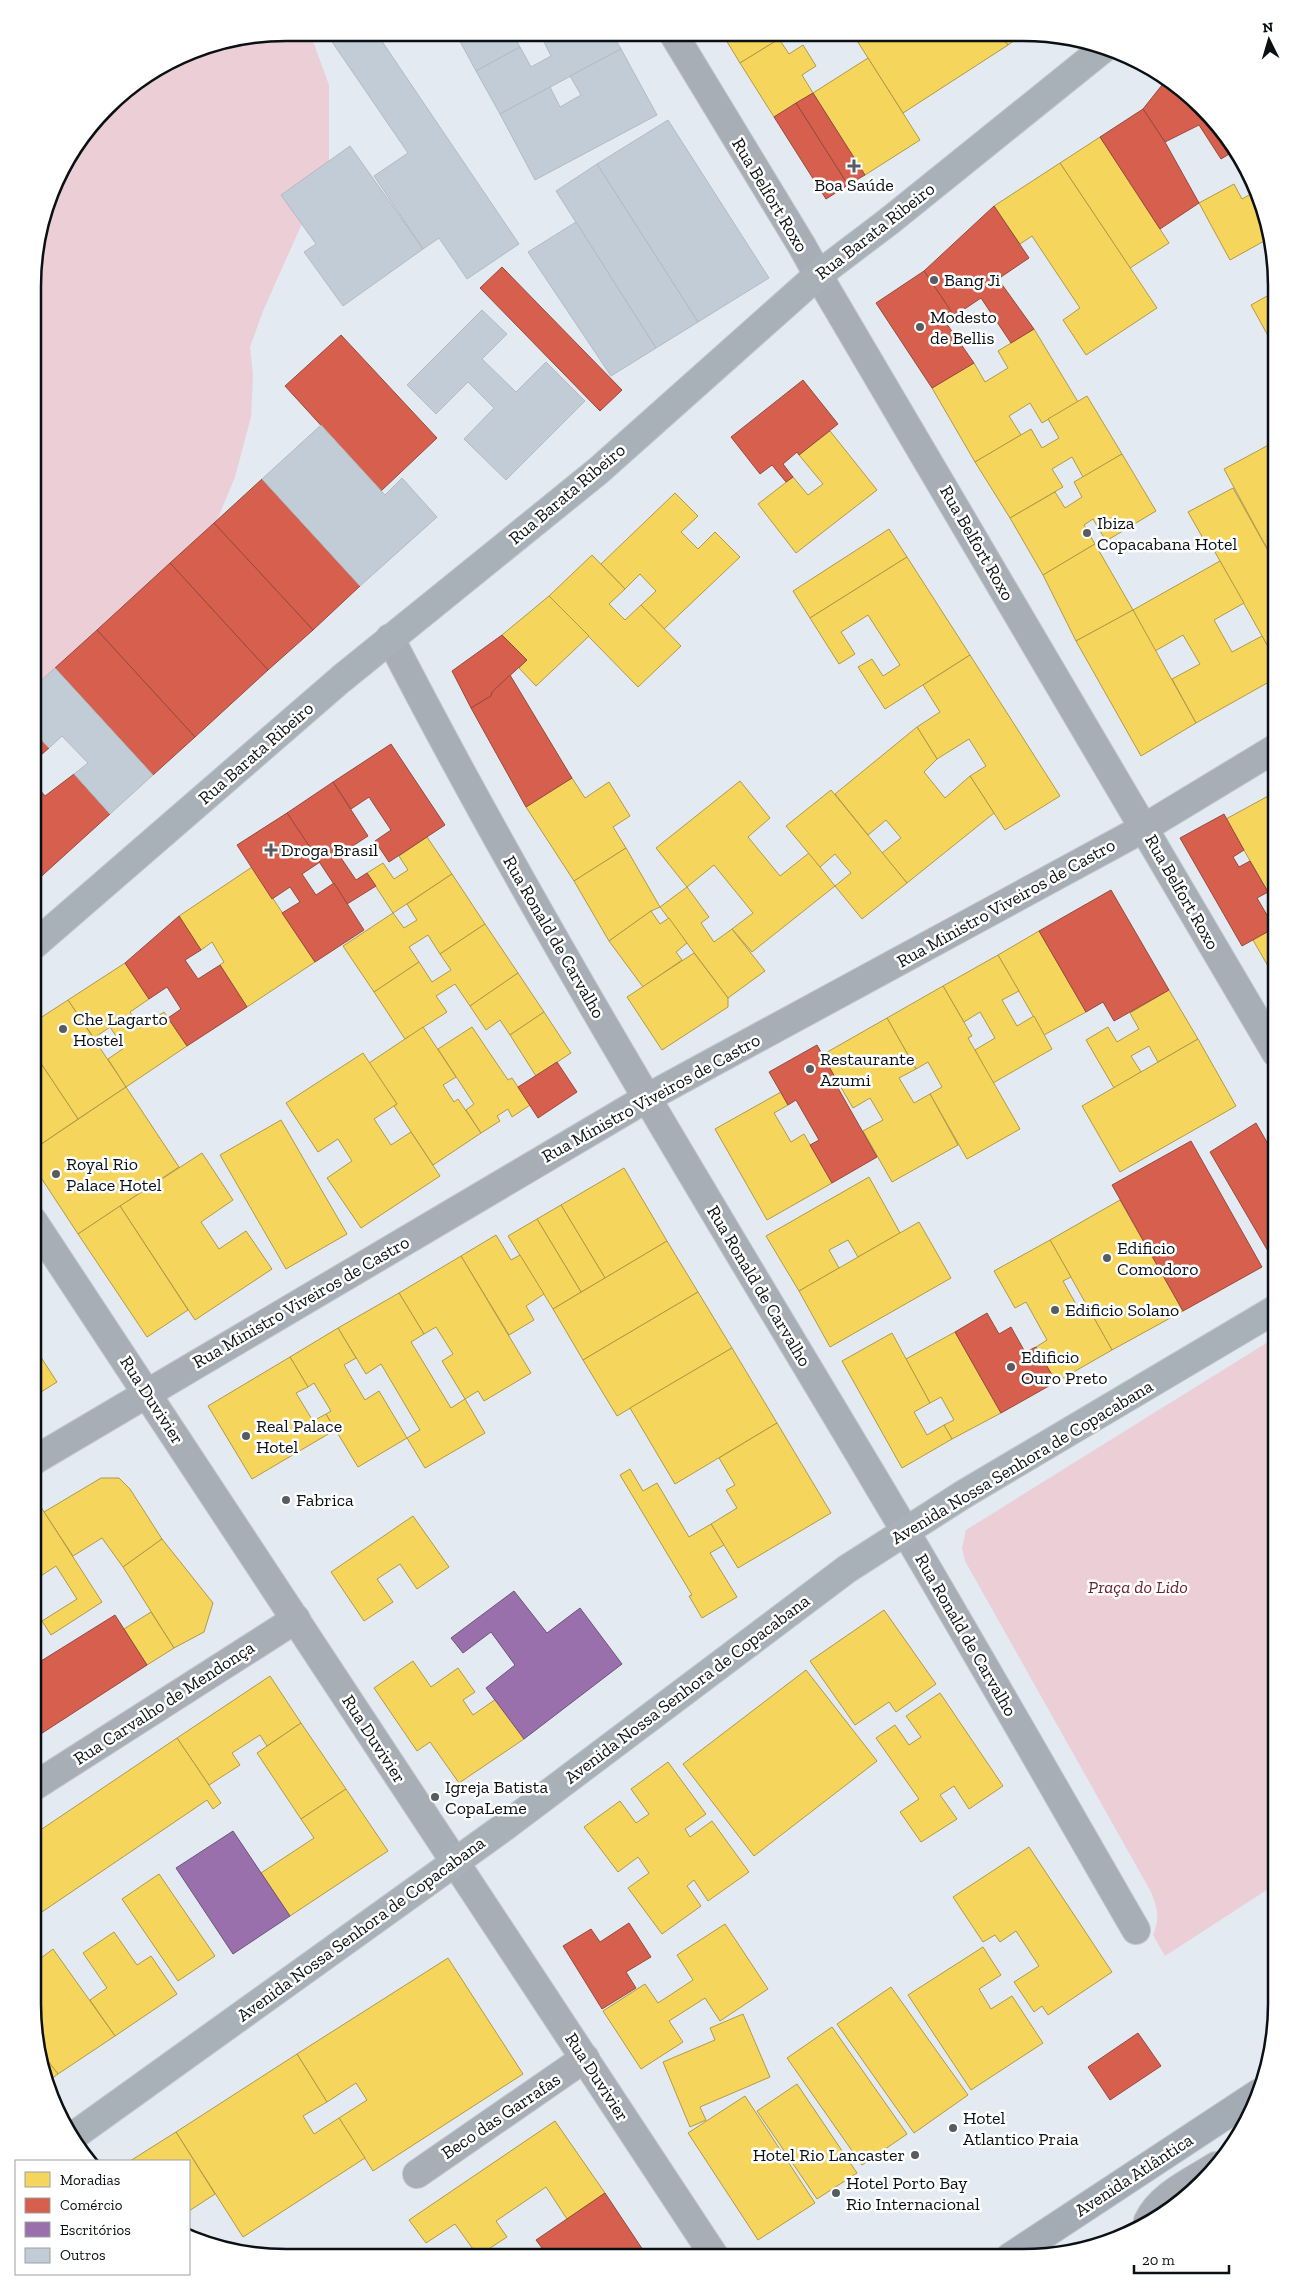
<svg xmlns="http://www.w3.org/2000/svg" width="1309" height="2290" font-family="'Zilla Slab',serif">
	<rect width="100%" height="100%" fill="#e3eaf1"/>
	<g fill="#ecced6">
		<polygon points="287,33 310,33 329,85 329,163 263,311 250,347 253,375 251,417 235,477 213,530 34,694 35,254 59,174 119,96 190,52"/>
		<path d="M1276,1337V1884L1165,1956L1153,1935C1160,1917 1158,1910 1151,1892L965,1561L962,1548L966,1530Z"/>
	</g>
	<g fill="#f6d55c" stroke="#b09a46">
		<polygon points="723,35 777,36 779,39 740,63"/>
		<polygon points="854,36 1002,37 1008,45 903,113"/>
		<polygon points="1002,37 1019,37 1008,45"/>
		<polygon points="779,39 789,54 803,45 816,66 802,75 813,93 774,117 740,63"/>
		<polygon points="868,58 920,140 865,175 813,93"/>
		<polygon points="1100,137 1169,243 1130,268 1060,163"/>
		<polygon points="1060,163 1157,308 1086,355 1063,320 1080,308 1032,236 1020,244 994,206"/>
		<polygon points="1234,184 1242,199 1256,191 1263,205 1266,225 1260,228 1266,240 1230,260 1199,203"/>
		<polygon points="1276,291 1276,350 1251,305"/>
		<polygon points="1034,329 1078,402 1042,423 1030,403 1009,416 1021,435 975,462 932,388 974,363 985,382 1008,368 998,351"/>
		<polygon points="1087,396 1122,454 1083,477 1072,457 1052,469 1063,487 1010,518 975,462 1031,429 1042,448 1059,438 1048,419"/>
		<polygon points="830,431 877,490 796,553 758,504 793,477 808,495 823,484 799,455"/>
		<polygon points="1276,441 1276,565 1224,469"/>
		<polygon points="1122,454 1156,511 1106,541 1093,519 1084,525 1095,544 1043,575 1010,518 1055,492 1065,508 1082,497 1074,482"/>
		<polygon points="1233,488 1276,565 1276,661 1211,545 1208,547 1188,512"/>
		<polygon points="675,493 698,516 681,532 698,549 715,532 740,557 664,629 641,605 656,591 640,574 625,589 601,564"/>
		<polygon points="889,529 907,557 810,618 793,591"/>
		<polygon points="1095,544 1133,610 1076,641 1043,575"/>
		<polygon points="592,555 625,589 609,604 625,620 641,605 681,646 638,687 549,596"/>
		<polygon points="907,557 970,655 885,709 858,667 872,659 883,676 900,665 868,615 841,632 855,654 839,664 810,618"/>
		<polygon points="1220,561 1244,603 1214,620 1232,652 1262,636 1276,661 1276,678 1196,723 1172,679 1200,664 1183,635 1155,651 1133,610"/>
		<polygon points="549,596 589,636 536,686 519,668 527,660 502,635"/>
		<polygon points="1133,610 1196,723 1141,756 1076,641"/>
		<polygon points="970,655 1060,796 1005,830 970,776 986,766 969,739 937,759 917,727 940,712 923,685"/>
		<polygon points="917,727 937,759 924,772 945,798 970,776 994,813 907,883 882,853 901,838 886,820 868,835 835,794"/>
		<polygon points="572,778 585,798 609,782 630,816 613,827 626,848 574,881 526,807"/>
		<polygon points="740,781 770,818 748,837 780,876 809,853 835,886 752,952 732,929 753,913 714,865 687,887 656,848"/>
		<polygon points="831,790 907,883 862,919 835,886 851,873 835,854 820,867 786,826"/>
		<polygon points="1276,791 1276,806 1270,795"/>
		<polygon points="1270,795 1276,806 1275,904 1226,819"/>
		<polygon points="427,837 452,874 393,913 367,873 383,863 394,879 408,870 399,856"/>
		<polygon points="626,848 660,907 651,911 609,941 574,881"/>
		<polygon points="252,867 315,962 247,1007 220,965 224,962 212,942 201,950 179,916"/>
		<polygon points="452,874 485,924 440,954 428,935 409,947 419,962 374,992 343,946 393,913 404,928 417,920 407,904"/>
		<polygon points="687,887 709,917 701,923 714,942 732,929 765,971 728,998 660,907"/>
		<polygon points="651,911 660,924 669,918 687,943 676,952 682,960 643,987 609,941"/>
		<polygon points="485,924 518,973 470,1006 455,984 436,996 447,1012 405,1039 374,992 419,962 432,982 451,970 440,954"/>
		<polygon points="1276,927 1276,980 1253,940"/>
		<polygon points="1039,931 1086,1012 1044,1035 998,955"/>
		<polygon points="694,953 728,998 728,1007 662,1050 627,997"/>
		<polygon points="998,955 1019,991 1002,1000 1017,1026 1034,1016 1052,1049 993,1083 975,1050 995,1038 980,1012 964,1022 943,986"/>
		<polygon points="125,963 149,999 130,1012 140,1028 164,1012 187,1046 126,1087 108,1059 124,1048 110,1027 94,1038 68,1000"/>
		<polygon points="518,973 544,1012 510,1035 500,1020 486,1030 470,1006"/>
		<polygon points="943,986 972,1036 968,1038 1020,1129 967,1159 930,1094 942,1087 928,1062 916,1069 887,1018"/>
		<polygon points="1169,990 1198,1039 1158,1062 1149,1046 1131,1056 1141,1072 1114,1088 1086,1040 1108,1027 1117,1042 1139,1029 1130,1013"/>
		<polygon points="68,1000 126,1087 78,1119 34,1053 34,1022"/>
		<polygon points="544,1012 571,1053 536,1076 510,1035"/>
		<polygon points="887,1018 916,1069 899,1078 914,1103 930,1094 958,1145 892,1182 863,1131 883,1120 870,1098 853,1108 822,1055"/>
		<polygon points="423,1027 456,1077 443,1085 454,1102 458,1099 481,1133 433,1165 394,1106 397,1104 369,1063"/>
		<polygon points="472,1027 508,1080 512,1078 530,1105 512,1117 508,1109 497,1116 500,1121 481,1133 466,1110 474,1104 438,1049"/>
		<polygon points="1198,1039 1236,1106 1120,1172 1082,1106"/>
		<polygon points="34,1053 78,1119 34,1149"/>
		<polygon points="363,1053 397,1104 374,1119 391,1145 411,1132 440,1176 361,1228 327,1178 352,1161 338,1139 318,1152 286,1103"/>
		<polygon points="126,1087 179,1167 78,1234 34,1167 34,1149"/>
		<polygon points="781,1092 788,1105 774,1113 791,1142 804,1134 832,1183 767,1220 715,1129"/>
		<polygon points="281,1120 347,1234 286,1269 220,1155"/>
		<polygon points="202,1153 233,1200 201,1222 219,1249 246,1231 272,1269 195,1320 120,1206"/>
		<polygon points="624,1168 667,1241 605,1278 561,1205"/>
		<polygon points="869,1177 900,1233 858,1257 848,1240 829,1250 839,1268 799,1291 766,1236"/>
		<polygon points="1120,1200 1183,1311 1112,1350 1050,1240"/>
		<polygon points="561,1205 605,1278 581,1292 537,1219"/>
		<polygon points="120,1206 188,1310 147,1337 78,1234"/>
		<polygon points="537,1219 581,1292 553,1309 508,1236"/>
		<polygon points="919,1222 951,1278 830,1347 799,1291"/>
		<polygon points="496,1235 511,1260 520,1255 544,1294 526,1306 534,1320 509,1335 461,1256"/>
		<polygon points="1050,1240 1071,1277 1063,1281 1082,1315 1090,1311 1112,1350 1056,1382 1036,1347 1047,1340 1026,1302 1015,1308 994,1271"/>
		<polygon points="667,1241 698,1292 583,1360 553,1309"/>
		<polygon points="461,1256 531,1373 484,1401 478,1391 465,1399 442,1361 453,1354 436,1327 424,1334 399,1293"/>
		<polygon points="698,1292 732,1348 617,1416 583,1360"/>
		<polygon points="399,1293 424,1334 411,1342 451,1408 465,1399 485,1433 425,1468 407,1438 420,1430 381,1364 366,1374 338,1328"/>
		<polygon points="338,1328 356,1358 344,1365 365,1400 379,1391 407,1438 358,1467 326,1414 331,1411 314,1383 308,1387 290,1357"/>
		<polygon points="955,1332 1001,1413 952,1439 944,1425 954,1420 941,1397 930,1403 906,1359"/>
		<polygon points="892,1333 930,1403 914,1412 927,1435 944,1425 952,1439 902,1468 842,1361"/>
		<polygon points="33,1345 57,1382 33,1397"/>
		<polygon points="732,1348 777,1423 675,1484 630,1408"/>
		<polygon points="290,1357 308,1387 296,1393 313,1421 326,1414 335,1430 252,1479 208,1406"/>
		<polygon points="777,1423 831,1513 738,1568 711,1524 737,1508 726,1490 735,1485 719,1458"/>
		<polygon points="630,1469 643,1491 657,1483 689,1537 711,1524 724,1545 710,1553 737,1597 702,1618 689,1596 692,1595 620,1475"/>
		<polygon points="101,1478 119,1478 130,1489 162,1539 123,1567 102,1538 73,1556 44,1512"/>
		<polygon points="37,1501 102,1602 51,1635 42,1621 77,1599 56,1566 33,1581 33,1504"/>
		<polygon points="413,1516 449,1567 417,1589 400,1564 377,1579 393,1602 364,1621 331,1572"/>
		<polygon points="162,1539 213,1603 204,1632 174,1648 123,1567"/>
		<polygon points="884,1610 936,1684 896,1712 889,1702 855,1725 810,1661"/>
		<polygon points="151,1612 174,1648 147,1665 124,1629"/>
		<polygon points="413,1661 431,1687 458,1668 475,1692 463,1700 473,1715 496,1699 524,1739 459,1783 430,1742 417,1751 374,1688"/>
		<polygon points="806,1670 877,1761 754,1856 683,1764"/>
		<polygon points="270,1676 301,1723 267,1746 260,1735 232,1753 240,1765 209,1785 177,1738"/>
		<polygon points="940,1693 1003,1786 969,1809 954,1786 940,1795 957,1819 921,1842 900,1812 919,1799 876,1738 895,1725 909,1745 921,1737 906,1716"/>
		<polygon points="301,1723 346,1789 301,1819 257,1753"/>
		<polygon points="177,1738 221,1803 213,1809 207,1800 33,1918 33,1835"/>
		<polygon points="668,1762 706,1814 685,1829 690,1837 712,1821 749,1872 708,1901 694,1880 687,1886 701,1906 662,1934 628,1888 649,1873 638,1857 618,1872 584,1827 620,1801 636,1823 649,1814 631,1789"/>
		<polygon points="346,1789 388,1851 290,1916 261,1873 314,1838 301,1819"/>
		<polygon points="1029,1847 1112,1972 1048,2015 1042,2006 1034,2012 1014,1982 1039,1966 1016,1931 1000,1942 995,1935 983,1942 953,1897"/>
		<polygon points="159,1874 215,1956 178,1981 122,1899"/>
		<polygon points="725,1924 768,1989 720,2021 705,1998 669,2021 683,2042 641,2069 603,2011 645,1984 658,2003 693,1980 677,1955"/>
		<polygon points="114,1932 137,1965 151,1956 177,1994 115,2036 90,2000 107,1988 83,1953"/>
		<polygon points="983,1947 1001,1975 979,1989 991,2009 1012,1996 1043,2043 971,2090 908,1995"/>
		<polygon points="53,1949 115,2036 58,2074 40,2051 32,2003 33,1964"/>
		<polygon points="448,1958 523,2074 373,2171 339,2118 367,2100 356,2083 327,2102 297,2054"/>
		<polygon points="891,1987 968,2095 914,2133 837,2024"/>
		<polygon points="743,2014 770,2077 700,2107 706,2120 690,2127 663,2062 715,2040 710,2028"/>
		<polygon points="832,2027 907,2134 862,2165 787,2058"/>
		<polygon points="40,2051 58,2074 46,2083"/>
		<polygon points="297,2054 327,2102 303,2116 314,2134 339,2118 365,2158 243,2237 176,2132"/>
		<polygon points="797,2084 857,2173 817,2199 757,2111"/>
		<polygon points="745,2096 815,2203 758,2240 688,2133"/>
		<polygon points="555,2121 605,2193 567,2219 546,2187 496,2221 507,2237 478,2256 455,2224 426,2243 409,2220"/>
		<polygon points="176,2132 215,2194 189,2211 189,2161 130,2161"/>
	</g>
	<g fill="#d6604d" stroke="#99483c">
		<polygon points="1166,80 1190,95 1236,150 1221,159 1199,125 1165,142 1143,109"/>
		<polygon points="813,93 865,175 848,185 796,103"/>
		<polygon points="796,103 848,185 826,199 774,117"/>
		<polygon points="1143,109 1165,142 1199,203 1160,229 1100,137"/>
		<polygon points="994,206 1029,258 998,279 1034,329 1011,343 981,298 954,316 924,271"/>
		<polygon points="502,267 622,390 600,411 480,288"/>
		<polygon points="924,271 951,311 942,317 974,363 932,388 876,303"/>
		<polygon points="341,335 437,438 381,491 285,386"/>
		<polygon points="803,380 838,424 799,455 797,452 783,464 793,477 786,482 772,465 760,474 731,437"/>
		<polygon points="262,479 360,586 313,630 214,523"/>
		<polygon points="214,523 313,630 268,670 170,563"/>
		<polygon points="170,563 268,670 195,737 97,630"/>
		<polygon points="97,630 195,737 153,775 55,668"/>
		<polygon points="502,635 527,660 492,692 491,696 471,708 452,671"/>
		<polygon points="510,675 572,778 526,807 471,708 491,696 492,692"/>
		<polygon points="34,732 49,748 34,761"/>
		<polygon points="391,744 445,825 389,862 375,841 391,830 369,797 351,809 333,782"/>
		<polygon points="74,774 110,814 34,883 34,783 45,796"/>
		<polygon points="333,782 368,836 339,855 356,880 367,873 376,886 347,904 287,813"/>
		<polygon points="287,813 320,862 302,874 316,895 334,883 364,930 315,962 282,913 300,902 290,887 272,899 237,845"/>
		<polygon points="1224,814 1244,850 1233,857 1239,867 1250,861 1268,892 1257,898 1267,915 1276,909 1276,927 1242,946 1180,838"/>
		<polygon points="1111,890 1169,990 1114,1021 1103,1002 1086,1012 1039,931"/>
		<polygon points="179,916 201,950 185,960 198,979 220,965 247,1007 187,1046 168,1018 181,1009 167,987 149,999 125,963"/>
		<polygon points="817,1045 836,1079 834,1081 877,1157 832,1183 810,1145 819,1140 796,1100 788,1105 769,1072"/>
		<polygon points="557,1062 577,1092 538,1118 518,1087"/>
		<polygon points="1256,1123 1276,1158 1276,1256 1272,1258 1210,1152"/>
		<polygon points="1191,1141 1262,1267 1183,1311 1112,1185"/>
		<polygon points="987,1313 999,1334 1011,1327 1025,1352 1036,1347 1056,1382 1001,1413 955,1332"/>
		<polygon points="115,1615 147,1665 33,1739 33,1666"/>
		<polygon points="629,1923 651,1957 626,1972 636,1988 602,2009 563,1946 591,1929 600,1942"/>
		<polygon points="1138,2033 1161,2066 1110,2100 1088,2067"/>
		<polygon points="605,2193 647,2256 548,2256 536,2240"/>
	</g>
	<g fill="#9970ab" stroke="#6e537e">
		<polygon points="514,1591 547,1633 580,1608 622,1664 524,1739 486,1688 515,1665 491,1632 463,1653 451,1638"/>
		<polygon points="233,1831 290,1916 233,1954 176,1868"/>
	</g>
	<g fill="#c1ccd7" stroke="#b4bac0">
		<polygon points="326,33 379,33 377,34 519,244 467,279 439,238 423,249 374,176 408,153"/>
		<polygon points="456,34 513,34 520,47 476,71"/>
		<polygon points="547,35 613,35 621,49 500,114 476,71 520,47 531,67 551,56 542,38"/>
		<polygon points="621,49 657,115 535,180 500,114 550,87 560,107 581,95 570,76"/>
		<polygon points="668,120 769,278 698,322 597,164"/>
		<polygon points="350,146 423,249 343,306 304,252 316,244 281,195"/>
		<polygon points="597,164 698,322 656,348 556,191"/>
		<polygon points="576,222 656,348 611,376 528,252"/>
		<polygon points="482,310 507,334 482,359 516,392 546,362 585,401 506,480 464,439 494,408 468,382 436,414 407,385"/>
		<polygon points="321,425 385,495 402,478 437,517 360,586 262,479"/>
		<polygon points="55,668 153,775 110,814 74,774 88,763 62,736 49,748 34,732 34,687"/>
	</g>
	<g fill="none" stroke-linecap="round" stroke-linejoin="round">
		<g stroke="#c1c7cd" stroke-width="30">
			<g id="minor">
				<polyline points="674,35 802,246 818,275 1276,1053"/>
				<path d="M390,638C537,923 705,1195 869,1470C960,1622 1047,1776 1136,1930"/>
				<polyline points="33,1221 715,2257"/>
				<polyline points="33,1461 647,1098 1144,828 1276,748"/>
				<polyline points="33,1787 296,1619"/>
				<polyline points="417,2174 585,2058"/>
				<path d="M1148,2221C1160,2195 1193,2181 1216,2166"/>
			</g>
		</g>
		<g stroke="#c1c7cd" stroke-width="30">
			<g id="major">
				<polyline points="34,945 341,679 598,471 818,275 888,222 1104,48"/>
				<polyline points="72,2137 504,1827 847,1569 964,1494 1276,1309"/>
			</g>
		</g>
		<g stroke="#c1c7cd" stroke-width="30">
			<polyline id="highway" points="1010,2257 1259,2093"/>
		</g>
		<use href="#minor" stroke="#a8aeb5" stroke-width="28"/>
		<use href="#major" stroke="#a9b1b8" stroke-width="28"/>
		<use href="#highway" stroke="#a3acb4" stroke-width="28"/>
	</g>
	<g fill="#575c61" stroke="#fff" stroke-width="2">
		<path d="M851.5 158.5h5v5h5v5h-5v5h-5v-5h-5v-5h5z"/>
		<circle cx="934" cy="280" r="5"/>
		<circle cx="920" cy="327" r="5"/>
		<circle cx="1087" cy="533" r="5"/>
		<path d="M268.5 842.5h5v5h5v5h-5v5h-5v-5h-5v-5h5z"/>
		<circle cx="63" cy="1029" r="5"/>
		<circle cx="810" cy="1069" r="5"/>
		<circle cx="56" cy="1174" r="5"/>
		<circle cx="1107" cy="1258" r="5"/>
		<circle cx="1055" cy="1310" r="5"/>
		<circle cx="1011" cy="1367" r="5"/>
		<circle cx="246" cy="1436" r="5"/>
		<circle cx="286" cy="1500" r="5"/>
		<circle cx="435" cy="1797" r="5"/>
		<circle cx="953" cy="2128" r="5"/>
		<circle cx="915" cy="2155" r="5"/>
		<circle cx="836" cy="2193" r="5"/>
	</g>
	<g text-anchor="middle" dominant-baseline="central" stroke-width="5" stroke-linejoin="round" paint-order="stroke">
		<g font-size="18" fill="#0b1014" stroke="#fff" text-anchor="start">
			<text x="854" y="185" text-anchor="middle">Boa Saúde</text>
			<text x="944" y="280">Bang Ji</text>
			<text x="930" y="317">Modesto<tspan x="930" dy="21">de Bellis</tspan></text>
			<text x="1097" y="523">Ibiza<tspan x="1097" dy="21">Copacabana Hotel</tspan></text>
			<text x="281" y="850">Droga Brasil</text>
			<text x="73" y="1019">Che Lagarto<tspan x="73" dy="21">Hostel</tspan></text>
			<text x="820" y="1059">Restaurante<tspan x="820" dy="21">Azumi</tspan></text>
			<text x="66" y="1164">Royal Rio<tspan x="66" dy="21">Palace Hotel</tspan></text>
			<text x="1117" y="1248">Edificio<tspan x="1117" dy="21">Comodoro</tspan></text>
			<text x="1065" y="1310">Edificio Solano</text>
			<text x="1021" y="1357">Edificio<tspan x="1021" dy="21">Ouro Preto</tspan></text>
			<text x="256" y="1426">Real Palace<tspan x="256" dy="21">Hotel</tspan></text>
			<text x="296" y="1500">Fabrica</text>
			<text x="445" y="1787">Igreja Batista<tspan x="445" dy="21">CopaLeme</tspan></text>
			<text x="963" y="2118">Hotel<tspan x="963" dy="21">Atlantico Praia</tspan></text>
			<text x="905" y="2155" text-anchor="end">Hotel Rio Lancaster</text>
			<text x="846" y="2183">Hotel Porto Bay<tspan x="846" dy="21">Rio Internacional</tspan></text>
		</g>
		<g font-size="18" fill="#0b1014" stroke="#fff">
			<text transform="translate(770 195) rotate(59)">Rua Belfort Roxo</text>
			<text transform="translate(875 231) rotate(-38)">Rua Barata Ribeiro</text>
			<text transform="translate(567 494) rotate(-40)">Rua Barata Ribeiro</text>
			<text transform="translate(977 543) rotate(60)">Rua Belfort Roxo</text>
			<text transform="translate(256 753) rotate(-41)">Rua Barata Ribeiro</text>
			<text transform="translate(1182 892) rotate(60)">Rua Belfort Roxo</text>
			<text transform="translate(1006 903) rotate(-29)">Rua Ministro Viveiros de Castro</text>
			<text transform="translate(554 937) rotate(60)">Rua Ronald de Carvalho</text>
			<text transform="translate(651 1098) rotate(-29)">Rua Ministro Viveiros de Castro</text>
			<text transform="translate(759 1286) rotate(59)">Rua Ronald de Carvalho</text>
			<text transform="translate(301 1302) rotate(-30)">Rua Ministro Viveiros de Castro</text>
			<text transform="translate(152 1400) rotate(57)">Rua Duvivier</text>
			<text transform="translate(1022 1462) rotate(-31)">Avenida Nossa Senhora de Copacabana</text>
			<text transform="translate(966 1635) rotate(60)">Rua Ronald de Carvalho</text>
			<text transform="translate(687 1689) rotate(-37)">Avenida Nossa Senhora de Copacabana</text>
			<text transform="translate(164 1703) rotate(-33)">Rua Carvalho de Mendonça</text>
			<text transform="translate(374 1739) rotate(57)">Rua Duvivier</text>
			<text transform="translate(361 1929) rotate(-36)">Avenida Nossa Senhora de Copacabana</text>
			<text transform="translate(597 2077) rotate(57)">Rua Duvivier</text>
			<text transform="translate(501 2116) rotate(-34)">Beco das Garrafas</text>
			<text transform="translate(1134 2175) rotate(-33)">Avenida Atlântica</text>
		</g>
		<g font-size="18" font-style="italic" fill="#692332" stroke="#fff">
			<text x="1138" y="1587">Praça do Lido</text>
		</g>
	</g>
	<path d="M0 0H1309V2290H0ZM286 41H1023A245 245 0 0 1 1268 286V2004A245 245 0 0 1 1023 2249H286A245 245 0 0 1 41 2004V286A245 245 0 0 1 286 41Z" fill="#fff" fill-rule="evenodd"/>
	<path fill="none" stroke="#0b1014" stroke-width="2.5" d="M286 41H1023A245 245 0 0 1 1268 286V2004A245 245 0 0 1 1023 2249H286A245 245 0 0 1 41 2004V286A245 245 0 0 1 286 41Z"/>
	<rect x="15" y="2160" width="175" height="115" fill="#ffffff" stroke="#9d9fa1"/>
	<rect x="25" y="2172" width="25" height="15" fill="#f6d55c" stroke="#9d9fa1"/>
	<text x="60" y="2185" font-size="15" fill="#0b1014">Moradias</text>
	<rect x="25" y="2198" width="25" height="15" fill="#d6604d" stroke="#9d9fa1"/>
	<text x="60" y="2210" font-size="15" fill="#0b1014">Comércio</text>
	<rect x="25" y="2222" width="25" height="15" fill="#9970ab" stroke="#9d9fa1"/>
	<text x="60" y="2235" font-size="15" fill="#0b1014">Escritórios</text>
	<rect x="25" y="2248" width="25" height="15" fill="#c1ccd7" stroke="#9d9fa1"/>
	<text x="60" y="2260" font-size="15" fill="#0b1014">Outros</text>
	<g transform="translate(1269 40) rotate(355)" stroke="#ffffff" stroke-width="4" paint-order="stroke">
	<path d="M0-4L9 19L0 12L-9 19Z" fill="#0b1014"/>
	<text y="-8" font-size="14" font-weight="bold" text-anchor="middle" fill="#0b1014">N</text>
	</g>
	<path d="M1134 2265v8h95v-8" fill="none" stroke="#0b1014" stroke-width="2.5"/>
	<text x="1142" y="2265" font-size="15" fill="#0b1014" stroke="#ffffff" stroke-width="4" paint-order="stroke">20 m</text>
</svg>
